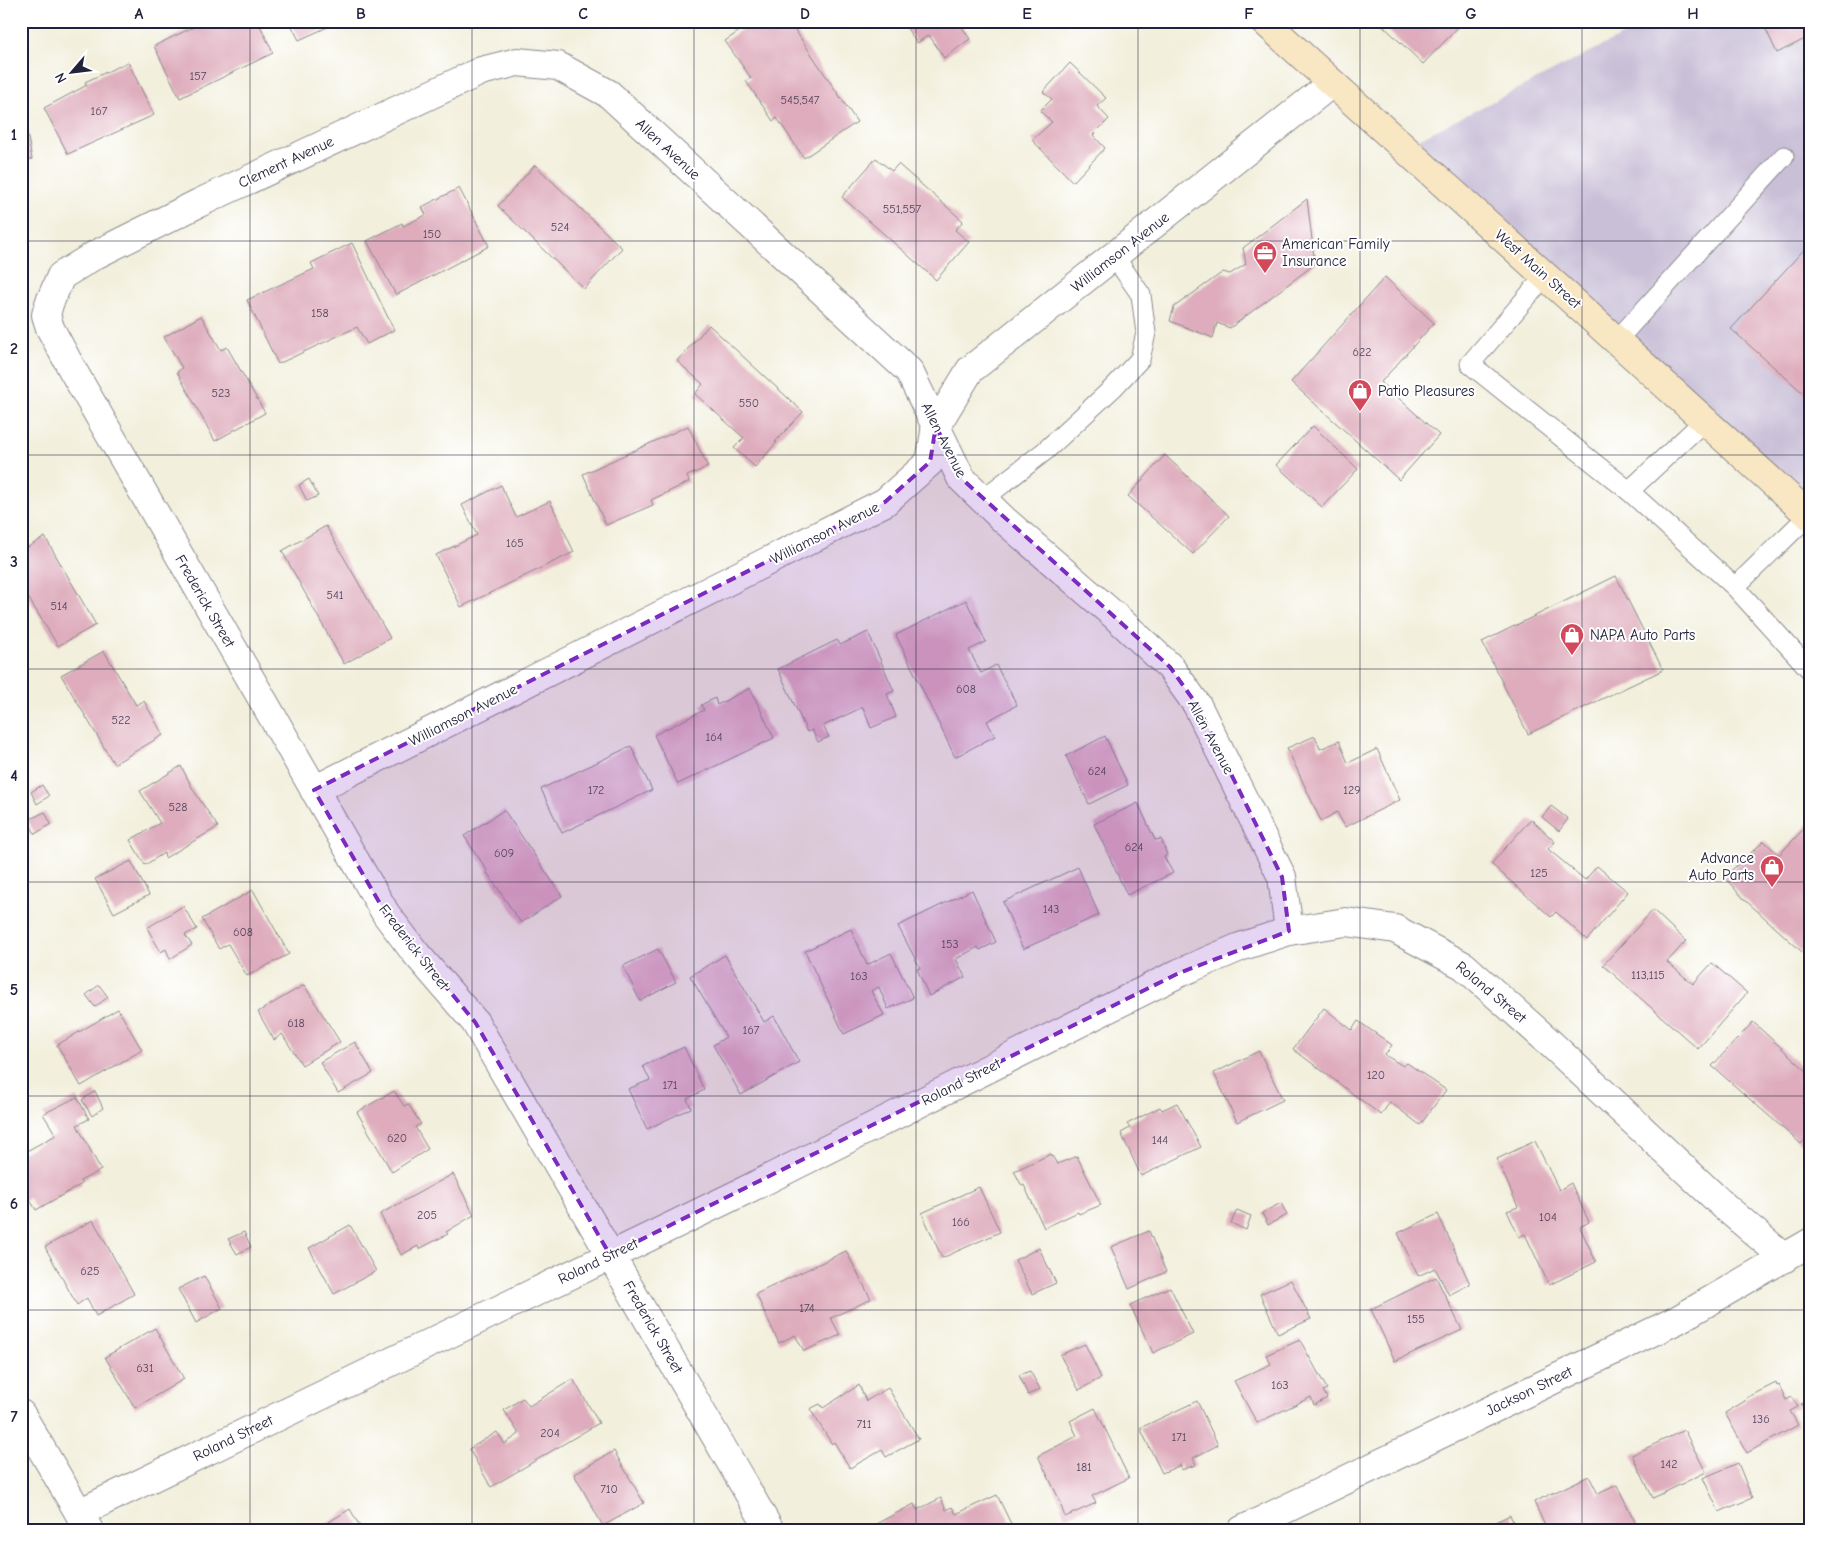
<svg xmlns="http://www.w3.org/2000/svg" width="1832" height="1551" font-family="'Comic Neue',sans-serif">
	<rect width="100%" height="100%" fill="#fff"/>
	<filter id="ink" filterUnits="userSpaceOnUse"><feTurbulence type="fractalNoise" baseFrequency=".02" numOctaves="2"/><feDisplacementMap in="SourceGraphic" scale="10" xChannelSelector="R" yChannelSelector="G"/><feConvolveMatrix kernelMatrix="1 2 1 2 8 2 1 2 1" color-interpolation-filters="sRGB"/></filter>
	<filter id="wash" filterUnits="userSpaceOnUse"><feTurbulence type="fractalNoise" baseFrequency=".0096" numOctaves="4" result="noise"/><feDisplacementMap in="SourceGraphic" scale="20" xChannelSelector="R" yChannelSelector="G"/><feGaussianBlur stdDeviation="1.12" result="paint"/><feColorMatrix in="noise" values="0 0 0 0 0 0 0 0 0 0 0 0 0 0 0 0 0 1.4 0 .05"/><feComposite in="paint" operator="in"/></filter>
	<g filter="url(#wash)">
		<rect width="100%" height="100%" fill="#f2efdc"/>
		<polygon fill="#c9bfd7" points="1651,21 1811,21 1811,517 1403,147"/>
		<g id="blocks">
			<g fill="#deacbc">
				<polygon points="206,21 258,21 273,53 180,98 154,46"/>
				<polygon points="289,21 341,21 299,40"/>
				<polygon points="754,21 789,21 857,122 804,158 777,118 773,121 746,81 751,78 725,41"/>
				<polygon points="902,21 958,21 970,39 944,58 929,35 917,43"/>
				<polygon points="1378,21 1464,21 1423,64"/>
				<polygon points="1762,21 1811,21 1811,36 1777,53"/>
				<polygon points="128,62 154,115 68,154 44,108 87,85 85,82"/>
				<polygon points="1070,63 1106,98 1097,106 1109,119 1093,135 1105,148 1073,182 1032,140 1052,122 1040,111 1052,99 1043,92"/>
				<polygon points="23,112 32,159 21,161 21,113"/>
				<polygon points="876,158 892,171 898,164 963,221 955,230 969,242 936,280 842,197"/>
				<polygon points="535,165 622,248 584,289 498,206"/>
				<polygon points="459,188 489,246 396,295 367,241 402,223 403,226 426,215 422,207"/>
				<polygon points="1307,199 1315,264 1230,328 1217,323 1213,338 1170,321 1174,307 1223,272 1230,274 1246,264 1243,248"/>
				<polygon points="1811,242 1811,400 1731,329"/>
				<polygon points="352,243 394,330 367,344 357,327 278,364 247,300 314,269 311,263"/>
				<polygon points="1385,277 1434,323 1381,382 1439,435 1399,480 1291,382"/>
				<polygon points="201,316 221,350 227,347 265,413 215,441 177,372 182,368 164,337"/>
				<polygon points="709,325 803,412 775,442 777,442 755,467 734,448 744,438 695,394 703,384 677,361"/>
				<polygon points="688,426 708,467 687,476 689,482 651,500 653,505 606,525 583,474"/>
				<polygon points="1313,426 1358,469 1322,507 1276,465"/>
				<polygon points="1165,455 1229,516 1193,554 1128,496"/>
				<polygon points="309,479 318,496 307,501 299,485"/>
				<polygon points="501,485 516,517 550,501 574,552 461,607 436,555 477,535 462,505"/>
				<polygon points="326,526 390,638 344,664 282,551"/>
				<polygon points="45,537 96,625 58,646 21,586 21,551"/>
				<polygon points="1616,576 1663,670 1528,734 1482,642"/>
				<polygon points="966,600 986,642 969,650 981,673 996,665 1017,705 987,721 995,736 955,757 896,635"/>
				<polygon points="868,632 894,691 887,694 896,717 871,728 863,707 823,726 829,737 818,742 812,730 807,732 778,669 837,640 840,645"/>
				<polygon points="104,651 136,705 144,701 163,735 114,764 61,675"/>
				<polygon points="750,688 774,738 678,784 654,735 704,710 701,705 715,698 717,705"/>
				<polygon points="1105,736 1128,785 1089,804 1066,756"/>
				<polygon points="1315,736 1320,749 1339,741 1348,763 1377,749 1400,800 1345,827 1337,812 1321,821 1287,748"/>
				<polygon points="631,746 652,790 562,833 541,789"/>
				<polygon points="181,766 194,791 218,827 165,858 164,853 145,865 130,840 160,823 140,791"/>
				<polygon points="42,785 49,796 37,804 31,792"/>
				<polygon points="1138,803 1155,840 1161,839 1167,855 1164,857 1173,873 1127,895 1094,824"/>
				<polygon points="1551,806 1568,819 1559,831 1542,817"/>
				<polygon points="504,810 562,896 521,923 486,871 487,870 464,836"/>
				<polygon points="45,812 51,824 35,834 28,820"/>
				<polygon points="1531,819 1555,842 1548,849 1585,880 1597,866 1628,892 1587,940 1556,912 1551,917 1491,864"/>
				<polygon points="1811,821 1811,960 1744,899 1724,877 1764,841 1779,855"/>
				<polygon points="131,861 149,895 114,913 95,879"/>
				<polygon points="1078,867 1099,915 1023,949 1003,902"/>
				<polygon points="253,890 289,954 247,976 228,944 219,949 202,919"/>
				<polygon points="972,890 996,942 980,950 978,947 956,959 965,977 929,996 917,969 920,968 898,926"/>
				<polygon points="183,906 197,929 185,935 192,945 170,959 166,949 161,952 147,928"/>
				<polygon points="1653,910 1686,941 1667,962 1693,984 1712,963 1747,993 1698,1049 1603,965"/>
				<polygon points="851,929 867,965 891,953 913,998 888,1009 879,987 871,991 884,1015 844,1034 805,951"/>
				<polygon points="658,949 676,982 640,1001 623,966"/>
				<polygon points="725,955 764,1022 774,1016 799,1062 741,1095 713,1045 726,1037 690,976"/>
				<polygon points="99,985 108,997 95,1007 86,995"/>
				<polygon points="304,985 340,1042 302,1065 282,1034 274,1040 258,1012"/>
				<polygon points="1324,1008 1352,1030 1358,1021 1392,1045 1385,1055 1403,1066 1407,1063 1446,1090 1420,1125 1390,1102 1381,1115 1293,1049"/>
				<polygon points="118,1009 142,1050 81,1086 57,1045"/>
				<polygon points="1753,1022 1811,1075 1811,1133 1801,1144 1712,1066"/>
				<polygon points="355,1042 373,1073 338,1093 320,1062"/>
				<polygon points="684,1047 704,1090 687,1099 691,1108 647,1129 628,1089 650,1080 643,1066"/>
				<polygon points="1259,1051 1283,1100 1237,1122 1214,1073"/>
				<polygon points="95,1091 103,1108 92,1116 82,1100"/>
				<polygon points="394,1091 404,1106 408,1104 421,1124 415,1127 428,1149 392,1172 357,1112"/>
				<polygon points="77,1097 89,1119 77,1125 101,1170 80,1181 82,1184 36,1210 29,1198 21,1202 21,1154 56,1135 43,1114"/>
				<polygon points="1177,1103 1201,1147 1141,1176 1121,1133 1130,1128 1127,1124 1160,1107 1162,1110"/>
				<polygon points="1535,1141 1559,1190 1571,1183 1589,1222 1580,1227 1596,1262 1549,1285 1525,1234 1519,1237 1507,1211 1518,1207 1497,1159"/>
				<polygon points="1051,1154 1057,1164 1077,1156 1101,1205 1079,1214 1078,1212 1044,1228 1024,1185 1022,1186 1014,1171"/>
				<polygon points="453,1174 474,1215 446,1232 448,1234 419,1249 418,1246 401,1255 380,1214"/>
				<polygon points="979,1187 1000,1232 942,1258 922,1213"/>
				<polygon points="1281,1203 1287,1215 1268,1225 1262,1213"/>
				<polygon points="1237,1210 1251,1216 1246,1230 1231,1223"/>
				<polygon points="1438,1214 1470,1284 1449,1295 1435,1268 1418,1276 1398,1233"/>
				<polygon points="93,1220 134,1294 96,1316 87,1298 77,1305 45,1247"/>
				<polygon points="350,1225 376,1271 334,1294 309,1248"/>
				<polygon points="1149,1231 1166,1272 1129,1289 1111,1247"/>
				<polygon points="244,1232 251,1247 237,1254 228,1239"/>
				<polygon points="1039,1248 1056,1283 1032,1294 1015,1260"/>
				<polygon points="846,1251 871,1299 831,1318 840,1335 804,1351 795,1335 779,1343 756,1294"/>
				<polygon points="204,1276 222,1308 196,1323 178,1289"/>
				<polygon points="1436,1277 1462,1330 1395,1361 1371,1309"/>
				<polygon points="1291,1280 1311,1319 1278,1334 1260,1294"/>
				<polygon points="1170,1287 1193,1334 1153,1353 1130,1305"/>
				<polygon points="155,1328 184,1379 135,1408 105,1357"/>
				<polygon points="1300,1340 1327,1389 1323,1391 1327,1398 1314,1405 1311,1397 1257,1423 1234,1381 1271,1364 1266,1355"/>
				<polygon points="1085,1344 1101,1378 1079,1390 1060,1355"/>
				<polygon points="1030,1371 1040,1389 1028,1395 1019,1375"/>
				<polygon points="573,1379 599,1423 491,1487 469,1449 497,1432 505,1444 519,1434 504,1410 523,1398 529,1406"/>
				<polygon points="1776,1383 1777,1386 1779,1385 1786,1400 1792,1397 1798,1407 1790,1411 1798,1425 1747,1453 1725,1413 1745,1401 1744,1399"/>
				<polygon points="859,1385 866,1401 888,1388 919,1439 886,1457 882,1450 850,1468 834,1442 832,1444 810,1409 820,1404 823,1408"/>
				<polygon points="1811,1399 1811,1424 1801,1404"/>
				<polygon points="1197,1401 1218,1445 1193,1458 1196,1465 1181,1470 1181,1465 1162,1473 1140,1428"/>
				<polygon points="1095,1408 1129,1478 1092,1496 1096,1503 1065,1517 1061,1506 1062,1505 1038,1456 1077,1436 1070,1421"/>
				<polygon points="1684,1430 1706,1472 1653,1498 1632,1455"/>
				<polygon points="614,1451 644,1503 603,1526 574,1474"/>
				<polygon points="1738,1463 1752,1498 1719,1512 1703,1478"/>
				<polygon points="1589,1476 1598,1494 1617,1485 1639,1530 1613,1530 1612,1527 1606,1530 1547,1530 1534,1502"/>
				<polygon points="997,1495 1014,1530 876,1530 874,1525 914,1504 917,1510 941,1498 946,1510 952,1507 956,1514"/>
				<polygon points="350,1509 362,1530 316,1530"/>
				<polygon points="1510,1515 1517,1530 1480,1530"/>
			</g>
		</g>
	</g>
	<g filter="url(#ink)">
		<use href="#blocks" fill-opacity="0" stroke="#8a888c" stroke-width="1"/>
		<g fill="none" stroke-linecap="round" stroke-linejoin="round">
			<g stroke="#8a888c" stroke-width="21">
				<g id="lane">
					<polyline points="1545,276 1470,364 1629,491"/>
					<polyline points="1616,341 1784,156"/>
					<polyline points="1704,421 1629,491 1735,587"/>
					<polyline points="983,499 1045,451 1114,387 1140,359 1146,333 1141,295 1114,256"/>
					<polyline points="1809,515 1735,587 1811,671"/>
				</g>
			</g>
			<g stroke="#8a888c" stroke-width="30">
				<g id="street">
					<polyline points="314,790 885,502 930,462 936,426 970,370 1332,83"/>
					<polyline points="21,1414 89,1530"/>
					<polyline points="79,1513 744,1191 1179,973 1240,947 1289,931 1346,922 1395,929 1464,966 1549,1042 1724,1206 1785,1258"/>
					<polyline points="770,1530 475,1022 414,951 386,914 72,369 50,328 46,315 49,304 61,276 95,255 199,203 481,71 517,62 558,66 609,94 909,371 961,478 1003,519 1115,616 1170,667 1197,705 1282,877 1289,931"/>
					<polyline points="1242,1530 1677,1320 1811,1242"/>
				</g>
			</g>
			<g stroke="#8a888c" stroke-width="30">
				<polyline id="secondary" points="1264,21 1811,517"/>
			</g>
			<use href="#lane" stroke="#fff" stroke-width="19"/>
			<use href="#street" stroke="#fff" stroke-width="28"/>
			<use href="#secondary" stroke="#f9e7c3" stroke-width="28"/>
		</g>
	</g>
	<path fill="#7b2cbf" fill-opacity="0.2" stroke="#7b2cbf" stroke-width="4" stroke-dasharray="10 6" stroke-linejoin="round" d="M936,426L961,478L1170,667L1197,705L1282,877L1289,931L1179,973L610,1255L475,1022L386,914L314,790L885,502L930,462Z"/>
	<path fill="none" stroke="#22223b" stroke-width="1" stroke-opacity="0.55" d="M250,21V1530M472,21V1530M694,21V1530M916,21V1530M1138,21V1530M1360,21V1530M1582,21V1530M21,241H1811M21,455H1811M21,669H1811M21,882H1811M21,1096H1811M21,1310H1811"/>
	<defs>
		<g id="office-pin" transform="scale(1.25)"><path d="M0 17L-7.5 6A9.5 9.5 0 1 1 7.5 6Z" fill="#d1495b" stroke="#fff"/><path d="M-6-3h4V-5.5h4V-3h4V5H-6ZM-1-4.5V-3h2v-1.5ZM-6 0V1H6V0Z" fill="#fff"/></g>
		<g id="shop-pin" transform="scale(1.25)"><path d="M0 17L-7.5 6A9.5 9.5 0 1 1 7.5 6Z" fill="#d1495b" stroke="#fff"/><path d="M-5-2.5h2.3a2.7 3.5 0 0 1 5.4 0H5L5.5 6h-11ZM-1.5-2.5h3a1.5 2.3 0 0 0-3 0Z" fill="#fff"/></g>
	</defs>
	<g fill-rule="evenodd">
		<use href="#office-pin" x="1265" y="253"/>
		<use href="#shop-pin" x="1360" y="391"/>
		<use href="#shop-pin" x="1572" y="635"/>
		<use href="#shop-pin" x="1772" y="867"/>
	</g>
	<g text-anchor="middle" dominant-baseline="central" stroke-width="4" stroke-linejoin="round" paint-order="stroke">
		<g font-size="12" fill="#51445b">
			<text x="198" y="76">157</text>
			<text x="800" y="100">545,547</text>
			<text x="99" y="111">167</text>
			<text x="902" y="209">551,557</text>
			<text x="560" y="227">524</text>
			<text x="432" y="234">150</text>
			<text x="320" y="313">158</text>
			<text x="1362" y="352">622</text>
			<text x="221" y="393">523</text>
			<text x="749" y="403">550</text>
			<text x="515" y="543">165</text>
			<text x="335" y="595">541</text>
			<text x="59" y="606">514</text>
			<text x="966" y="689">608</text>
			<text x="121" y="720">522</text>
			<text x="714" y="737">164</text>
			<text x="1097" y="771">624</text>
			<text x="596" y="790">172</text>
			<text x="1352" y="790">129</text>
			<text x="178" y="807">528</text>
			<text x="1134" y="847">624</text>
			<text x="504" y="853">609</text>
			<text x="1539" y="873">125</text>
			<text x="1051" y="909">143</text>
			<text x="243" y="932">608</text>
			<text x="950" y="944">153</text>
			<text x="1648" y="975">113,115</text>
			<text x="859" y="976">163</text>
			<text x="296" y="1023">618</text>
			<text x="751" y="1030">167</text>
			<text x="1376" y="1075">120</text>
			<text x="670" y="1085">171</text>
			<text x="397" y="1138">620</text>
			<text x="1160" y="1140">144</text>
			<text x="427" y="1215">205</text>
			<text x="1548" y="1217">104</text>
			<text x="961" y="1222">166</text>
			<text x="90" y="1271">625</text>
			<text x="807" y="1308">174</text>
			<text x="1416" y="1319">155</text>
			<text x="145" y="1368">631</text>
			<text x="1280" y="1385">163</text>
			<text x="1761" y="1419">136</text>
			<text x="864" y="1424">711</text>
			<text x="550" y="1433">204</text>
			<text x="1179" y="1437">171</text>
			<text x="1669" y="1464">142</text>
			<text x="1084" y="1467">181</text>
			<text x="609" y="1489">710</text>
		</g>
		<g font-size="15" fill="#22223b" stroke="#fff">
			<text transform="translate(668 149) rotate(43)">Allen Avenue</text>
			<text transform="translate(286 162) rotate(-25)">Clement Avenue</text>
			<text transform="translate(1120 252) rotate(-38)">Williamson Avenue</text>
			<text transform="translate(1538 269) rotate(42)">West Main Street</text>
			<text transform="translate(944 440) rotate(63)">Allen Avenue</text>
			<text transform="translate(825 533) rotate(-27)">Williamson Avenue</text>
			<text transform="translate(205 601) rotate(60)">Frederick Street</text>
			<text transform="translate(463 715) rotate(-27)">Williamson Avenue</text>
			<text transform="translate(1211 737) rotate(62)">Allen Avenue</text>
			<text transform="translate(414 947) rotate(52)">Frederick Street</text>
			<text transform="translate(1491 992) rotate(40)">Roland Street</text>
			<text transform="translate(961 1082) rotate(-27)">Roland Street</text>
			<text transform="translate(598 1261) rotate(-26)">Roland Street</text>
			<text transform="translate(653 1327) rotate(60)">Frederick Street</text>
			<text transform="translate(1529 1391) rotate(-26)">Jackson Street</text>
			<text transform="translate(233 1438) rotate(-26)">Roland Street</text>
		</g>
		<g font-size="15" fill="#22223b" stroke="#fff" text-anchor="start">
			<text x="1282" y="244">American Family<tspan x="1282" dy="17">Insurance</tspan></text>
			<text x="1378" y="391">Patio Pleasures</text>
			<text x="1590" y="635">NAPA Auto Parts</text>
			<text x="1754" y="858" text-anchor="end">Advance<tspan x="1754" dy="17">Auto Parts</tspan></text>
		</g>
	</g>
	<rect width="1832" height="1551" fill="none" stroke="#fff" stroke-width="55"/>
	<g transform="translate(72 72) rotate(242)" stroke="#ffffff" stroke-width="4" paint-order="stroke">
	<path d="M0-4L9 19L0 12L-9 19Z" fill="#22223b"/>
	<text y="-8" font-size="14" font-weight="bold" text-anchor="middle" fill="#22223b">N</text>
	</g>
	<rect x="28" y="28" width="1776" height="1496" fill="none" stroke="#22223b" stroke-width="2"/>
	<g font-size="16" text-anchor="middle" font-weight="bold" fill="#22223b">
		<text x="139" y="19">A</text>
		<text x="361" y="19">B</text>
		<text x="583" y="19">C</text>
		<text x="805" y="19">D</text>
		<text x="1027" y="19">E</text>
		<text x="1249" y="19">F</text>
		<text x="1471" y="19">G</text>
		<text x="1693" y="19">H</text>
		<text x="14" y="140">1</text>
		<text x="14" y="354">2</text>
		<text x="14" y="567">3</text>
		<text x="14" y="781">4</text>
		<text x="14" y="995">5</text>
		<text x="14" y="1209">6</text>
		<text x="14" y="1422">7</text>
	</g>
</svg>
